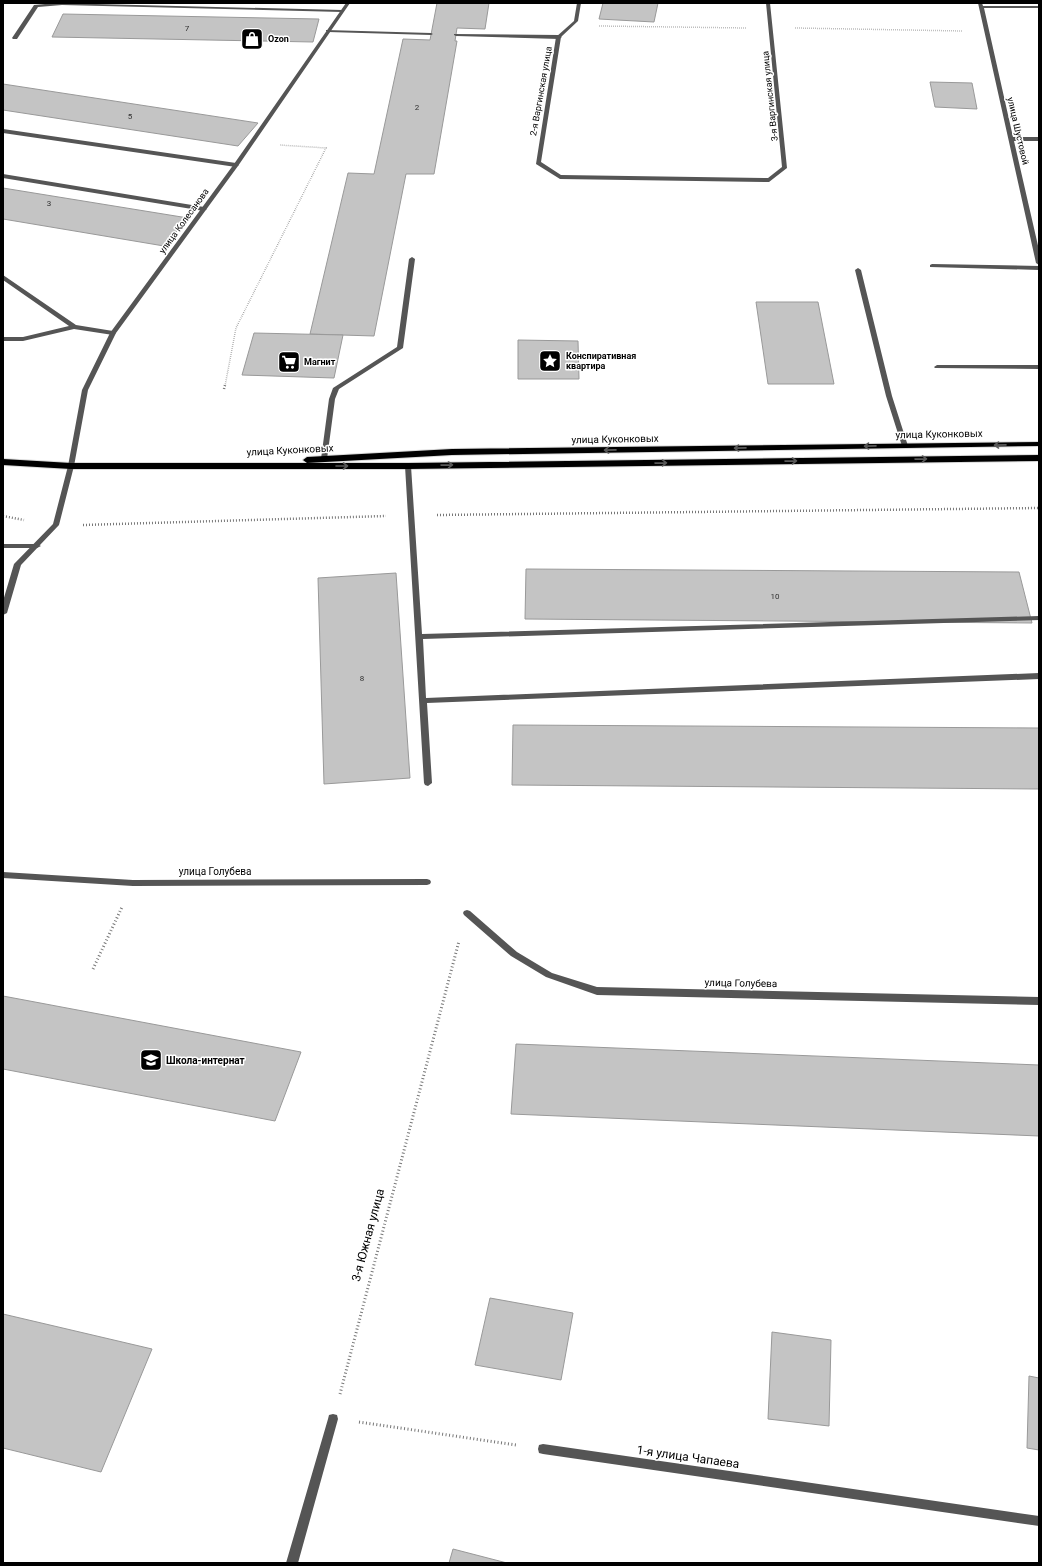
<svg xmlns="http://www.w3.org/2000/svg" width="1042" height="1566" font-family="Roboto,sans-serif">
	<rect width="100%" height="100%" fill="#fff"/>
	<g fill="#c4c4c4" stroke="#999">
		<polygon points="437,3 489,3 485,29 457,28 455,41 457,41 434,174 406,174 374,336 310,334 348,173 374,174 403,39 430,40"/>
		<polygon points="603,3 658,3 654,22 599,19"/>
		<polygon points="63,14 319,19 313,42 52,37"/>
		<polygon points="930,82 972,83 977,109 935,107"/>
		<polygon points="3,84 258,123 238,146 3,110"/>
		<polygon points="3,188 188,218 164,246 3,219"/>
		<polygon points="756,302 818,302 834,384 768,384"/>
		<polygon points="254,333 343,335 334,378 242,375"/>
		<polygon points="518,340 578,341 579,379 518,379"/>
		<polygon points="526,569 1019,572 1032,623 525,619"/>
		<polygon points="396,573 410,778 324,784 318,578"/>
		<polygon points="513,725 1039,728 1039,789 512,785"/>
		<polygon points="3,996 301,1052 275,1121 3,1069"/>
		<polygon points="516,1044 1039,1065 1039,1136 511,1114"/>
		<polygon points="490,1298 573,1313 561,1380 475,1365"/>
		<polygon points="3,1314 152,1349 101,1472 3,1448"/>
		<polygon points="772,1332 831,1340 829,1426 768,1419"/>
		<polygon points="1029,1376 1039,1378 1039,1450 1027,1448"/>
		<polygon points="453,1549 507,1563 449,1563"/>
	</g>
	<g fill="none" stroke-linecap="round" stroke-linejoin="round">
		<g stroke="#dbdbdb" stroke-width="2">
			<g id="primary">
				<polygon points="1039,442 1039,446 452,455 307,463 303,460 307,457 452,449"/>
				<polygon points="1039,455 1039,461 408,469 71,469 3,465 3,459 71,463 408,463"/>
			</g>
		</g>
		<g stroke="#777" stroke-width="1.5" stroke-dasharray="0.5 1.5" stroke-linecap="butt">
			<polyline points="599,26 746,28"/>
			<polyline points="795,28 962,31"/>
			<polyline points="225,386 236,328 326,148 280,145"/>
		</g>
		<g stroke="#777" stroke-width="2.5" stroke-dasharray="1 2" stroke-linecap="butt">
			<polyline points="224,389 225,385"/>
			<polyline points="437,515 1039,508"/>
			<polyline points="3,516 24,520"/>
			<polyline points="83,525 386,516"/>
		</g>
		<g stroke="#777" stroke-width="3" stroke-dasharray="1 2.5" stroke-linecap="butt">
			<polyline points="93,969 122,907"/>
			<polyline points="340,1394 459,941"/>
			<polyline points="359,1422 516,1445"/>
		</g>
		<g fill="#555" fill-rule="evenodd">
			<polygon points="56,3 342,10 344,11 342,12 62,5 38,7 17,39 13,39 12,38 34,5"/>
			<polygon points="326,30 431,33 433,34 431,35 328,32 326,31"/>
			<polygon points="454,34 559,35 562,37 559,39 456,36 454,35"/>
			<polygon points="3,129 236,163 239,165 236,167 3,133"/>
			<polygon points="3,174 204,207 207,209 204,211 3,178"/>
			<polygon points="412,257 415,259 403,348 339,389 335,399 327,459 324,461 322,460 321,459 329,399 333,388 397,347 409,259"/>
			<polygon points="932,264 1039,266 1039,270 930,267 930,265"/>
			<polygon points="858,268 861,270 892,396 908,446 907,447 905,448 902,446 886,396 855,270"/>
			<polygon points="3,275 76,325 113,331 116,333 113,335 74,329 23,341 3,341 3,337 23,337 69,326 3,280"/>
			<polygon points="937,365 1039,365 1039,369 935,368 934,367"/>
			<polygon points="408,464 411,466 422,634 1039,616 1039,620 423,639 426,698 1039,673 1039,679 427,703 432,783 428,786 425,785 424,783 405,466"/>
			<polygon points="3,544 37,544 41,546 37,548 3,548"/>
			<polygon points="467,910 470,911 517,952 552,973 597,987 1039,997 1039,1005 597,995 546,977 511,956 464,915 463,913 464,911"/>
		</g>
		<g fill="#555" fill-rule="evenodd">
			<polygon points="346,3 350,3 238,166 116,333 88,390 74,466 59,525 21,565 7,613 3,615 3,601 14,564 53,524 68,466 82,390 110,333 234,164"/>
			<polygon points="577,3 581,3 578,21 561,37 541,162 561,175 768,178 782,167 766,3 770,3 787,168 769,182 560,179 536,164 556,37 574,21"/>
			<polygon points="978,3 982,3 983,6 1039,6 1039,8 984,8 1013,137 1039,137 1039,141 1014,141 1039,250 1039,265 1036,263"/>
			<polygon points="3,872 133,880 427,879 430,880 431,882 430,884 427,885 133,886 3,878"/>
			<polygon points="333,1414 337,1415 338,1419 298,1563 286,1563 328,1419 329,1415"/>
			<polygon points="543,1444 1039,1516 1039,1526 543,1454 539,1453 538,1449 539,1445"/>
		</g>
		<use href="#primary" fill="#000" fill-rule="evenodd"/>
	</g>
	<defs><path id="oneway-shaft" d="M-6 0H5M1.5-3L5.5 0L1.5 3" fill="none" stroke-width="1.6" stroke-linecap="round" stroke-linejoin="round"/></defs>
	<g stroke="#595959">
		<use href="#oneway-shaft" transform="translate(1000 445) rotate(179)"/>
		<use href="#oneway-shaft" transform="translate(870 446) rotate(179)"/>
		<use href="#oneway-shaft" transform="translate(740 448) rotate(179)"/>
		<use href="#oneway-shaft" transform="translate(610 450) rotate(179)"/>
		<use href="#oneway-shaft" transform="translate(921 459) rotate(-1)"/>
		<use href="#oneway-shaft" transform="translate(791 461) rotate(-1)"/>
		<use href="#oneway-shaft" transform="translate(661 463) rotate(-1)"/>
		<use href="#oneway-shaft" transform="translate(447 465) rotate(-1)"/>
		<use href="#oneway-shaft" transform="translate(342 466)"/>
	</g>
	<defs>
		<g id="shop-square" transform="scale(1.15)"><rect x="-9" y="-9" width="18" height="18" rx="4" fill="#000" stroke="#fff"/><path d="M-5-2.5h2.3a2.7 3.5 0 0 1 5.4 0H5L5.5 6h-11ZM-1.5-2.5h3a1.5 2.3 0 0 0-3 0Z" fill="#fff"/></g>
		<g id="sight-square" transform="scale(1.15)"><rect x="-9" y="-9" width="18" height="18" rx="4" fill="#000" stroke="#fff"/><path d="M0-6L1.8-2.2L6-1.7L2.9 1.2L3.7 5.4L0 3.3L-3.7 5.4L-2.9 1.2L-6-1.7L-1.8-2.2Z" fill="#fff"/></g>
		<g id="supermarket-square" transform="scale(1.15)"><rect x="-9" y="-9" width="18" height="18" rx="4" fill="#000" stroke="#fff"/><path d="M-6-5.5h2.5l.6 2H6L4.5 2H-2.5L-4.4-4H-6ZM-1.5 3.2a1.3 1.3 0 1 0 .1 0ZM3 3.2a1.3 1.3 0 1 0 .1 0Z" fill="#fff"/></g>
		<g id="school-square" transform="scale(1.15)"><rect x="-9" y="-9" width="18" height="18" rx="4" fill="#000" stroke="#fff"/><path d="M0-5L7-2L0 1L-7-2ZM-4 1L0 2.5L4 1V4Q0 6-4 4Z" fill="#fff"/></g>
	</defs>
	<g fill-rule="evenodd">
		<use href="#shop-square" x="252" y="39"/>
		<use href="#sight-square" x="550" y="361"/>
		<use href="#supermarket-square" x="289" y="362"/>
		<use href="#school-square" x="151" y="1060"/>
	</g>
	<g text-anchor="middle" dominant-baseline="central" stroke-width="3" stroke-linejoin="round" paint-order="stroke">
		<g font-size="8" fill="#313131">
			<text x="187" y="28">7</text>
			<text x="417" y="107">2</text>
			<text x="130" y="116">5</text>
			<text x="49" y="203">3</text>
			<text x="775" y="596">10</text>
			<text x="362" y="678">8</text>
		</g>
		<g font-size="9" font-weight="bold" fill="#000" stroke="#fff" text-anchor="start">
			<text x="268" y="39">Ozon</text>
			<text x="566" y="356">Конспиративная<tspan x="566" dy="10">квартира</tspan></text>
			<text x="304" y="362">Магнит</text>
		</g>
		<g font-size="9" fill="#000" stroke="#fff">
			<text transform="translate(541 91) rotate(-80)">2-я Варгинская улица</text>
			<text transform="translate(770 96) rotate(-96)">3-я Варгинская улица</text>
			<text transform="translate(1018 131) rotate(77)">улица Шустовой</text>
			<text transform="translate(184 221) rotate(-54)">улица Колесанова</text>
		</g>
		<g font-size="10" fill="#000" stroke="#fff">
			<text transform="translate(939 434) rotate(-1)">улица Куконковых</text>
			<text transform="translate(615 439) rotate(-1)">улица Куконковых</text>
			<text transform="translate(290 450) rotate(-3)">улица Куконковых</text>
			<text x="215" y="871">улица Голубева</text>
			<text transform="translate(741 983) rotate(1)">улица Голубева</text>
		</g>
		<g font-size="10" font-weight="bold" fill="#000" stroke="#fff" text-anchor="start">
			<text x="166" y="1060">Школа-интернат</text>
		</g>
		<g font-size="12" fill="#000" stroke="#fff">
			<text transform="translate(368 1235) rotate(-75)">3-я Южная улица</text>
			<text transform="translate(688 1457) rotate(8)">1-я улица Чапаева</text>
		</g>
	</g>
	<rect width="1042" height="1566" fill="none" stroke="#000000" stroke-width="8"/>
</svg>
